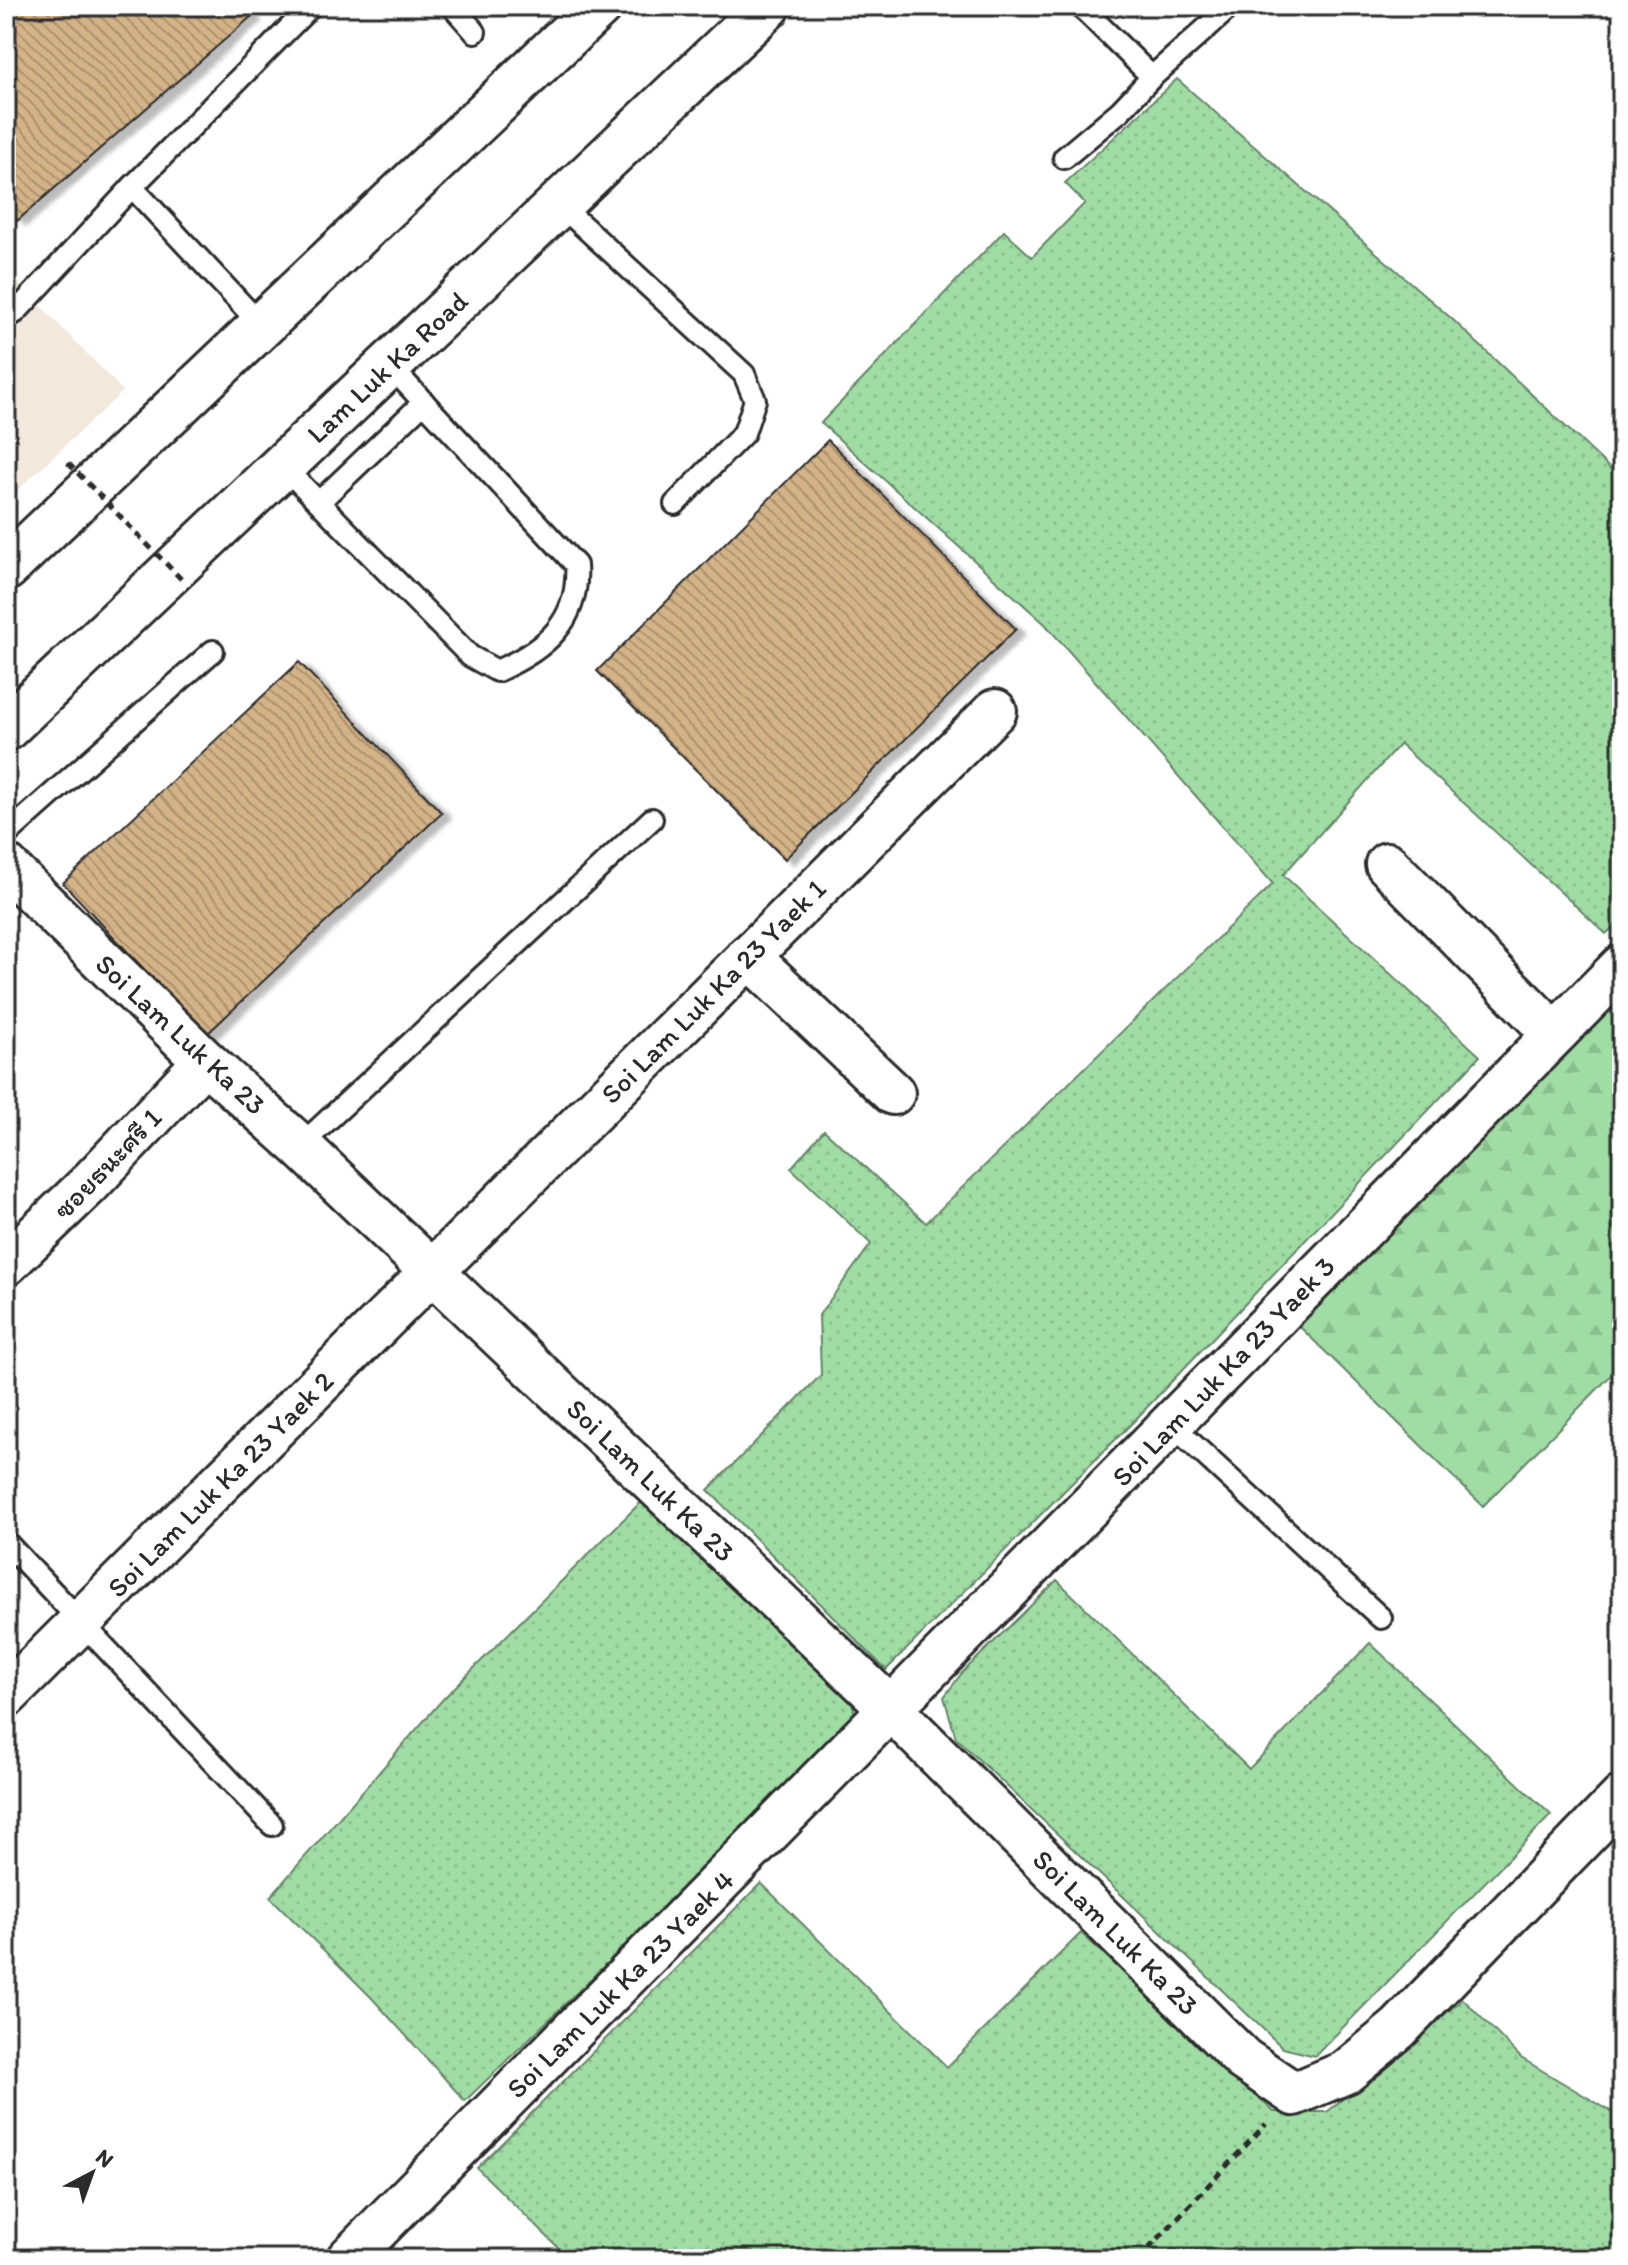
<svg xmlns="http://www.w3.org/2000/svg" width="1628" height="2265" font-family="Itim,'Playpen Sans Thai',sans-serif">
	<defs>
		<pattern id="grass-dots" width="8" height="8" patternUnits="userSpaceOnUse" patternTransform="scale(2)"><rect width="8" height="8" fill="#9fdda4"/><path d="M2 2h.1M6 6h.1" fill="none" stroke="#89be8d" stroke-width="1.8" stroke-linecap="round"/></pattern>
		<pattern id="forest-firs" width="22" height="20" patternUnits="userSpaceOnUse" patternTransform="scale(2)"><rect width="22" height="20" fill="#9fdda4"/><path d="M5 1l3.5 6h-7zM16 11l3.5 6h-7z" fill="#89be8d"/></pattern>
		<pattern id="building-back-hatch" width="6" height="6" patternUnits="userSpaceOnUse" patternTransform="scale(2)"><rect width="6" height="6" fill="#d4b387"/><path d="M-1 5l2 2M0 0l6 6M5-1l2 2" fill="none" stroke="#ac926f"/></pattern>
		<filter id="shadow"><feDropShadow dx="9" dy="5" stdDeviation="2" flood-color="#0004"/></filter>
	</defs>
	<rect width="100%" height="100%" fill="#fff"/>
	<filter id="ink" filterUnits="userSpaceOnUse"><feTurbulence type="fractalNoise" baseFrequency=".0125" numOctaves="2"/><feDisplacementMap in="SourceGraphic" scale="16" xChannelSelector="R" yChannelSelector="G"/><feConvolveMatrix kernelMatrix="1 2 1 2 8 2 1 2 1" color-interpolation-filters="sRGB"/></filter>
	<g filter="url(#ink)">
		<polygon fill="#f2e8db" points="6,270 123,391 6,501"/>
		<g fill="url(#grass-dots)" stroke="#658468" stroke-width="2">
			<polygon points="1177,79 1452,319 1622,480 1622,919 1606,934 1400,744 1283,875 1480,1056 1136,1419 886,1670 708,1490 821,1375 819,1315 871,1244 791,1168 824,1130 926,1223 1273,884 1045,624 821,423 1004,231 1032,257 1085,203 1065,183"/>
			<polygon points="643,1500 851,1693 856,1722 465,2101 371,1997 270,1897 443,1699"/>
			<polygon points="1057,1580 1249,1769 1370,1643 1551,1815 1315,2056 1283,2048 956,1738 944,1697 962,1673"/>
			<polygon points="761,1883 947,2067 1081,1933 1274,2112 1327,2112 1463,1999 1521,2058 1622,2118 1622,2259 570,2259 477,2168"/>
		</g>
		<polygon fill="url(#forest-firs)" stroke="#658468" stroke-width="2" points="1622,993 1622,1364 1483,1506 1298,1325"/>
		<g fill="url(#building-back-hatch)" stroke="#2b2b2b" stroke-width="2" filter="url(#shadow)">
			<polygon points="6,6 243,6 252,16 17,221 6,209"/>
			<polygon points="828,440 1016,629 785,859 597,671"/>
			<polygon points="299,662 442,813 206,1035 63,883"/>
		</g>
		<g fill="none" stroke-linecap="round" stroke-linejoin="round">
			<g stroke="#2b2b2b" stroke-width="26">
				<g id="service">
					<polyline points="452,6 475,32"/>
					<polyline points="1152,77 1231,6"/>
					<polyline points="1064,158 1120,111 1152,77 1080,6"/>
					<polyline points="559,204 744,374 755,400 744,433 675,504"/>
					<polyline points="6,318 16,312 132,187"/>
					<polyline points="261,325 132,187 311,6"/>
					<path d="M283,466L470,656L497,671C545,650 580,621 576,565L389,365"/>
					<polyline points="319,502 424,402"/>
					<polyline points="6,835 213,651"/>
					<polyline points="300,1146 652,819"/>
					<polyline points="1171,1424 1381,1618"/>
					<polyline points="6,1542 272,1825"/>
				</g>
			</g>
			<g stroke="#2b2b2b" stroke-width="48">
				<g id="minor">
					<polyline points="1387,864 1554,1034"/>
					<polyline points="6,866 205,1061 300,1146 891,1709 1243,2059 1294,2094 1346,2072 1399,2028 1622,1797"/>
					<polyline points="748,956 893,1093"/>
					<polyline points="6,1264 88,1185 205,1061"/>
					<polyline points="6,1696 995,711"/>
					<polyline points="348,2259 1622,966"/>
				</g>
			</g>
			<g stroke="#2b2b2b" stroke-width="50">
				<g id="secondary">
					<polyline points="6,568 599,6"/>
					<polyline points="6,728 768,6"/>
				</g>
			</g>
			<polyline stroke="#2b2b2b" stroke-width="5" stroke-dasharray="8 6" stroke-linecap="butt" points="1139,2259 1266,2124"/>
			<use href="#service" stroke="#fff" stroke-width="20"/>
			<use href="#minor" stroke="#fff" stroke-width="42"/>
			<use href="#secondary" stroke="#fff" stroke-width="44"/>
			<polyline stroke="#2b2b2b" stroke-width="5" stroke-dasharray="8 6" stroke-linecap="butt" points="68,463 182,580"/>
		</g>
	</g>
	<g text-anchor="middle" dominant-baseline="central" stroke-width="8" stroke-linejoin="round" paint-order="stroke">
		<g font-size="28" fill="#2b2b2b" stroke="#fff">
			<text transform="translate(387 367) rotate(-43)">Lam Luk Ka Road</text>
			<text transform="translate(713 991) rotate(-45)">Soi Lam Luk Ka 23 Yaek 1</text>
			<text transform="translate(181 1034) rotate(43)">Soi Lam Luk Ka 23</text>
			<text transform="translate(107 1163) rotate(-46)">ซอยธนะศรี 1</text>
			<text transform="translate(1223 1371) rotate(-46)">Soi Lam Luk Ka 23 Yaek 3</text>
			<text transform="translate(651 1480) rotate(44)">Soi Lam Luk Ka 23</text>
			<text transform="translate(220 1484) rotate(-45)">Soi Lam Luk Ka 23 Yaek 2</text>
			<text transform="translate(1116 1932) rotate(45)">Soi Lam Luk Ka 23</text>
			<text transform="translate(620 1984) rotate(-45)">Soi Lam Luk Ka 23 Yaek 4</text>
		</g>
	</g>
	<rect width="1628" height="2265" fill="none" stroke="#fff" stroke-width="32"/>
	<rect x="16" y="16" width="1596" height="2233" fill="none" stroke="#2b2b2b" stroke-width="3" filter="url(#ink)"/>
	<g transform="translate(92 2173) rotate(41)" stroke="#ffffff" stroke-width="6" paint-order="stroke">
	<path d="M0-6L14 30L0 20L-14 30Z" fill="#2b2b2b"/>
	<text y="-12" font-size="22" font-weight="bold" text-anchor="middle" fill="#2b2b2b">N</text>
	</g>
</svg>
